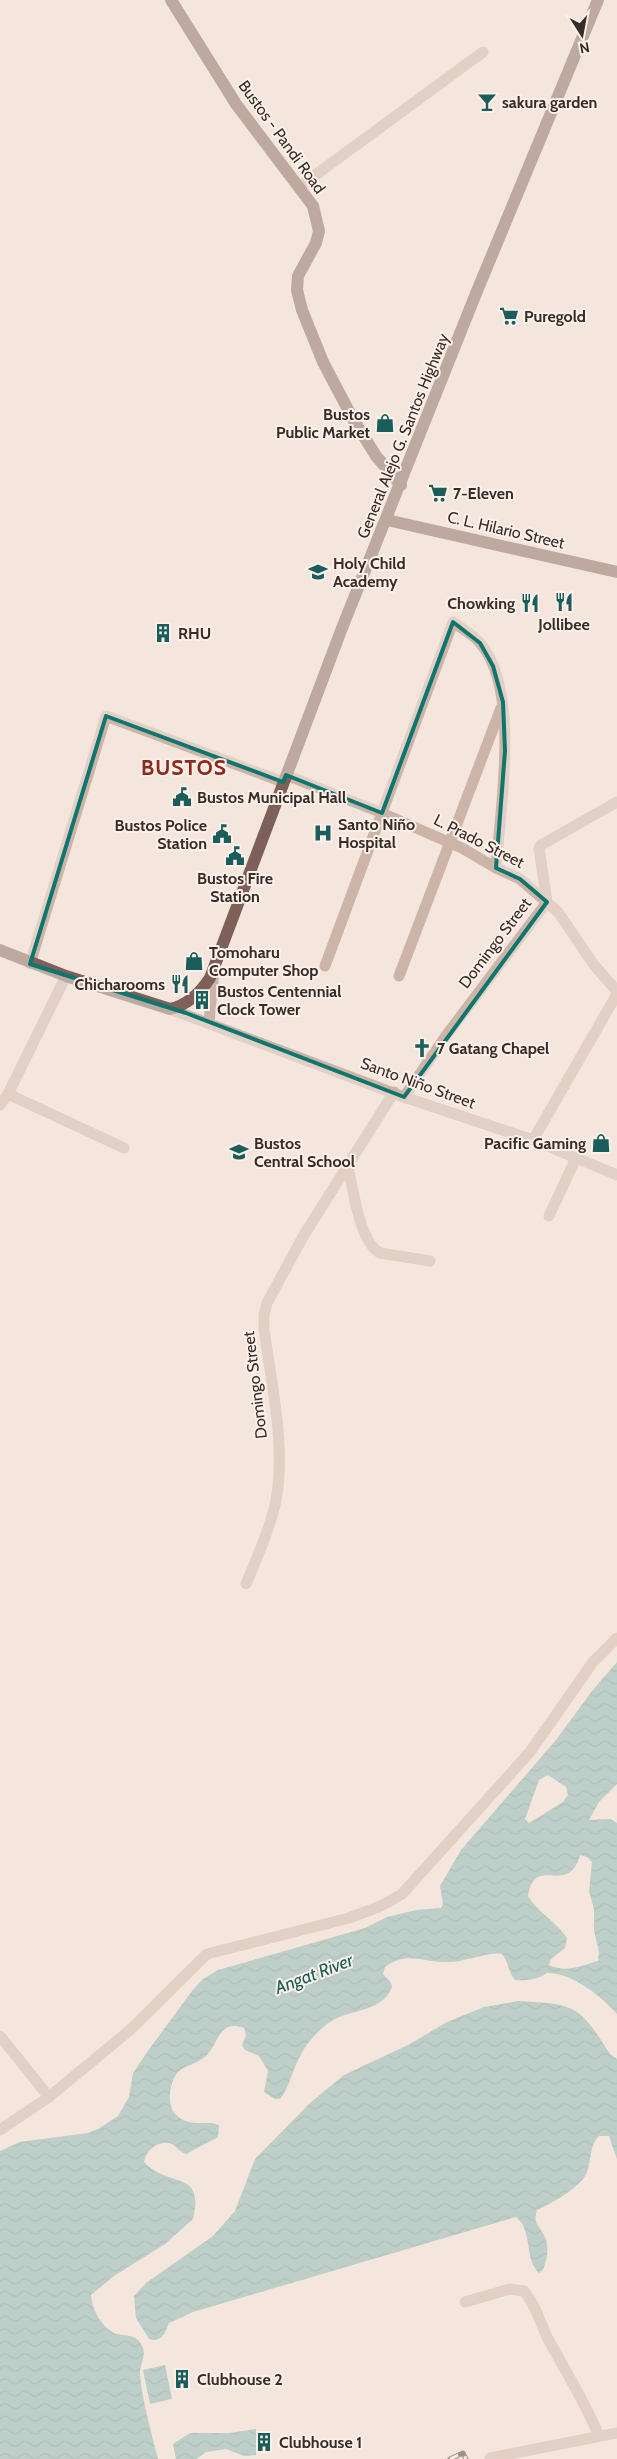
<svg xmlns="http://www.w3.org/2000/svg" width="617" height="2459" font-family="Cabin,sans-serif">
	<defs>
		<pattern id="water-waves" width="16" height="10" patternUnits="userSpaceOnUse" patternTransform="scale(1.25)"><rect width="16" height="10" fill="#7ab3af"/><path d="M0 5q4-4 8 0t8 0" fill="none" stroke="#65928e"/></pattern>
	</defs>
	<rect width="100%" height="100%" fill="#f4e6dd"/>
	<g fill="url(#water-waves)" fill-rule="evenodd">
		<path d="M617,1662V1784L599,1802L589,1820L610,1819L617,1823V2014C602,1997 573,1973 548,1973C545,1973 545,1975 542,1976C534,1980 524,1981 515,1980C508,1973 509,1962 502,1954C490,1951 465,1962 449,1962C424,1963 407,1950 385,1967L383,1974L391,1983L392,1987C382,2013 351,2008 330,2022C314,2033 302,2049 295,2067C290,2079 288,2089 280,2099H275L264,2092L268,2071L259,2056L245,2050L242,2045L246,2035L244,2028C218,2019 219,2044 206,2056C198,2063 187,2065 179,2071C170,2079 167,2102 173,2111C186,2130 207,2119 219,2125L218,2137L186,2154C180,2152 177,2147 172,2144C159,2139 146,2150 144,2162C168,2189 205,2168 193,2219L165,2244L114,2276L91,2295C92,2310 101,2326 114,2333C124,2337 135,2333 141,2344C148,2355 140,2362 140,2373C141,2396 152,2435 158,2459H0V2151L20,2142L88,2133L98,2129L118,2116L129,2097L133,2073L150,2048L192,1991L203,1979L218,1970L365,1928L387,1917L416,1910L441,1908L443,1904L440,1886L461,1850L556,1740L592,1691ZM548,1775L566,1787L568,1795L563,1802L529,1823L525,1819L539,1780ZM580,1855L587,1857L592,1862L589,1891L594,1909V1931L599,1952L598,1961C580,1966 567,1973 549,1965L551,1959L565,1948L567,1938C556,1921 538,1913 528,1896C535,1853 568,1898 580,1855Z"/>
		<path d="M518,2001C576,2004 579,2005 610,2054L617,2059V2159L609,2136H599C587,2148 593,2167 583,2179C572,2192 552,2203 537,2210C533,2224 538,2224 544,2235C550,2245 547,2260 543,2270L539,2273C523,2257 534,2232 516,2217L193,2312L169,2323C165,2333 162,2343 149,2339L136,2318L134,2296L146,2283L213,2236L235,2211L255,2159L310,2103L344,2075L408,2045L447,2022L484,2007Z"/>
		<polygon points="165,2365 172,2399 150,2404 143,2370"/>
		<polygon points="256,2429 256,2455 244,2456 226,2449 206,2452 196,2459 176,2459 173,2444 190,2433 230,2433"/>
	</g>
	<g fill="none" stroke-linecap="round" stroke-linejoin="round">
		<g stroke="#cdb4a8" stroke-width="11">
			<polyline points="299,187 483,52"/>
			<polyline points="286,775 382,813 462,848 496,868 520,879 558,912 594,965 617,991"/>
			<polyline points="30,964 106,716 283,782"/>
			<path d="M325,966L453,622C461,628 474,635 480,643C521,690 500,810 496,868"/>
			<polyline points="399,976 501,708"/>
			<polyline points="170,1009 404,1097 533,1140 617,1175"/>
			<polyline points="209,1022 214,972"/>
			<polyline points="8,1094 124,1148"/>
			<polyline points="404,1097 445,1037 547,902 539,848 541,845 617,802"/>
			<polyline points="0,1105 8,1094 66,976"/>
			<polyline points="533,1140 617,994"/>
			<path d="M348,1168C354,1191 359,1241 380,1253L430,1261"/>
			<polyline points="549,1216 576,1158"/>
			<path d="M246,1584C256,1560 274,1519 277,1494C285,1443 271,1381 264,1329V1315L267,1303L304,1235L394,1092"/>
			<polyline points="0,2036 49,2097"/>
			<polyline points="0,2130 49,2097 130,2030 207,1954 349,1918 381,1906 402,1894 530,1752 593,1662 617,1638"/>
			<path d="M465,2302L510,2289L524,2291C536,2305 540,2323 548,2339C566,2372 585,2402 599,2436"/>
			<polyline points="490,2458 617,2433"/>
		</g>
		<g stroke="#7c6059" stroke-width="12">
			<polyline points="171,0 236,104 313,206 319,231 316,243 298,276 297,290 302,310 323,362 353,419 376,456 401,485"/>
			<polyline points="387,520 617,572"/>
			<path d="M0,950L66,976L170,1009C188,1005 200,993 210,978L342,628L477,291L598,0"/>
		</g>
		<g stroke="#392c28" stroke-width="5">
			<polyline id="rail" points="450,2459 463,2453 466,2459"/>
		</g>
		<use href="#rail" stroke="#fbf1ea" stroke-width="3" stroke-dasharray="9" stroke-linecap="butt"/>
	</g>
	<path d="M0 0H617V2459H0ZM453,622L480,643L493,666L503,702L505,751L496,868L520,879L547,902L404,1097L186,1013L30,964L106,716L283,782L286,775L382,813Z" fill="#f4e6dd" fill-opacity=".55" fill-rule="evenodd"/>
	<path fill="none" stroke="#0f766e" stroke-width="4" stroke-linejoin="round" d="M453,622L480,643L493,666L503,702L505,751L496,868L520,879L547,902L404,1097L186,1013L30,964L106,716L283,782L286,775L382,813Z"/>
	<defs>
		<g id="bar-bare" transform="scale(1.5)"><path d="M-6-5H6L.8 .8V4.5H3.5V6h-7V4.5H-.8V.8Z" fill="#1b5d5a" stroke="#fbf1ea" stroke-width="2.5" paint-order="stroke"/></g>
		<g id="supermarket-bare" transform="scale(1.5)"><path d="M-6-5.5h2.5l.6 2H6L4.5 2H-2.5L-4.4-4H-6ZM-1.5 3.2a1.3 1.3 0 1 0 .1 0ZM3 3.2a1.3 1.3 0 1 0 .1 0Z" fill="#1b5d5a" stroke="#fbf1ea" stroke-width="2.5" paint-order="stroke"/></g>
		<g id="shop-bare" transform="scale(1.5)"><path d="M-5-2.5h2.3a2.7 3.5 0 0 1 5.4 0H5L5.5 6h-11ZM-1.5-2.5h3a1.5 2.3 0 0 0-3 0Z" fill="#1b5d5a" stroke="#fbf1ea" stroke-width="2.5" paint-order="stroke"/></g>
		<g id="school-bare" transform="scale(1.5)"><path d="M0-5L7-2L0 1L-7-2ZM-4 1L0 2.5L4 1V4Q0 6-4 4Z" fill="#1b5d5a" stroke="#fbf1ea" stroke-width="2.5" paint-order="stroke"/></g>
		<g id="restaurant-bare" transform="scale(1.5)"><path d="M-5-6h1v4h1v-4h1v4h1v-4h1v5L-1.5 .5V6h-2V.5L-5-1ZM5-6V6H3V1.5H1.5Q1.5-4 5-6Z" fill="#1b5d5a" stroke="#fbf1ea" stroke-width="2.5" paint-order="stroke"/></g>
		<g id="building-bare" transform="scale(1.5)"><path d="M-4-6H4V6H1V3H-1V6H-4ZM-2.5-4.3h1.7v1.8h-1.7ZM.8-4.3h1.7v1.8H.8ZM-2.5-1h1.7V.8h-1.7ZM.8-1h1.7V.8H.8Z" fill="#1b5d5a" stroke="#fbf1ea" stroke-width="2.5" paint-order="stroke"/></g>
		<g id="civic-bare" transform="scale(1.5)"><path d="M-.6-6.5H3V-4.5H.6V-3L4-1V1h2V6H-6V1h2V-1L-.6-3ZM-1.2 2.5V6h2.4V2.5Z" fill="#1b5d5a" stroke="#fbf1ea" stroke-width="2.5" paint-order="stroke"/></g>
		<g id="hospital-bare" transform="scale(1.5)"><path d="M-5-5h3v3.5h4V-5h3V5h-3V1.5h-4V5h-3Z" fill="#1b5d5a" stroke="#fbf1ea" stroke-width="2.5" paint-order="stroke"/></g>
		<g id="church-bare" transform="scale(1.5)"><path d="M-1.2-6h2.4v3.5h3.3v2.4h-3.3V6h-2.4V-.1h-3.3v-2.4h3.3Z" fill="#1b5d5a" stroke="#fbf1ea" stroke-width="2.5" paint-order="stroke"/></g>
	</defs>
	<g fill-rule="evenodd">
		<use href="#bar-bare" x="487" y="102"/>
		<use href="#supermarket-bare" x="509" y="316"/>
		<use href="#shop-bare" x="385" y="423"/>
		<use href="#supermarket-bare" x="438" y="493"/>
		<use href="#school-bare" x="318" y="572"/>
		<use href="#restaurant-bare" x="564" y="602"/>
		<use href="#restaurant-bare" x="530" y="603"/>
		<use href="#building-bare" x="163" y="633"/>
		<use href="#civic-bare" x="182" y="797"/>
		<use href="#hospital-bare" x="323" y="833"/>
		<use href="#civic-bare" x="222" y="834"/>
		<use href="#civic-bare" x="235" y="856"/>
		<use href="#shop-bare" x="194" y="961"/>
		<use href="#restaurant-bare" x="180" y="984"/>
		<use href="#building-bare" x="202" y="1000"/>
		<use href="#church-bare" x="422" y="1048"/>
		<use href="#shop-bare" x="601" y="1143"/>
		<use href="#school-bare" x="239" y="1152"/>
		<use href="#building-bare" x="182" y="2379"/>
		<use href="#building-bare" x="264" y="2442"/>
	</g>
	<g text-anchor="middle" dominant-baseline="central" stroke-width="4" stroke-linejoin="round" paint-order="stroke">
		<g font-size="16" font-weight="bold" fill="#392c28" stroke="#fbf1ea" text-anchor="start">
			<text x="502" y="102">sakura garden</text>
			<text x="524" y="316">Puregold</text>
			<text x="370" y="414" text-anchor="end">Bustos<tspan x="370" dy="18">Public Market</tspan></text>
			<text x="453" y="493">7-Eleven</text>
			<text x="333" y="563">Holy Child<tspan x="333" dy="18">Academy</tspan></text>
			<text x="515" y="603" text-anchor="end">Chowking</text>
			<text x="564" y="624" text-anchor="middle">Jollibee</text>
			<text x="178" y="633">RHU</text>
			<text x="197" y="797">Bustos Municipal Hall</text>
			<text x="338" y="824">Santo Niño<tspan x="338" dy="18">Hospital</tspan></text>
			<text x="207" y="825" text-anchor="end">Bustos Police<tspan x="207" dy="18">Station</tspan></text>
			<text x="235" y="878" text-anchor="middle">Bustos Fire<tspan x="235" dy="18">Station</tspan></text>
			<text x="209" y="952">Tomoharu<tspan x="209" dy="18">Computer Shop</tspan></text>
			<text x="165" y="984" text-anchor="end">Chicharooms</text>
			<text x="217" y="991">Bustos Centennial<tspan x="217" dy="18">Clock Tower</tspan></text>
			<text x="437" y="1048">7 Gatang Chapel</text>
			<text x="254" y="1143">Bustos<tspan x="254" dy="18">Central School</tspan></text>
			<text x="586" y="1143" text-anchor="end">Pacific Gaming</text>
			<text x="197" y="2379">Clubhouse 2</text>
			<text x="279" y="2442">Clubhouse 1</text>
		</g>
		<g font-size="16" fill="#392c28" stroke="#fbf1ea">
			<text transform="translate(282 137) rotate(54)">Bustos - Pandi Road</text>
			<text transform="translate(403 436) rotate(-68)">General Alejo G. Santos Highway</text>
			<text transform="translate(506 530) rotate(13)">C. L. Hilario Street</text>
			<text transform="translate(479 841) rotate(27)">L. Prado Street</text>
			<text transform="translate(495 943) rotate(-53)">Domingo Street</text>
			<text transform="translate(418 1083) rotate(20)">Santo Niño Street</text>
			<text transform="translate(255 1385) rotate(-97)">Domingo Street</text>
		</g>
		<g font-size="18" font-style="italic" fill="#1b5d5a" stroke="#fbf1ea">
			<text transform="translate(314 1974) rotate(-21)">Angat River</text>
		</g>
		<g font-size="21" font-weight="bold" letter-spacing="1" fill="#8d2a1c" stroke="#fbf1ea">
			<text x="184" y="767">BUSTOS</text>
		</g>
	</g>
	<g transform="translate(582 35) rotate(169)" stroke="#fbf1ea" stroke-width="4" paint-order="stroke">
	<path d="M0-4L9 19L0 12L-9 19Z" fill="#392c28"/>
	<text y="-8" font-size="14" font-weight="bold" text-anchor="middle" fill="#392c28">N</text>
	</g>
</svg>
